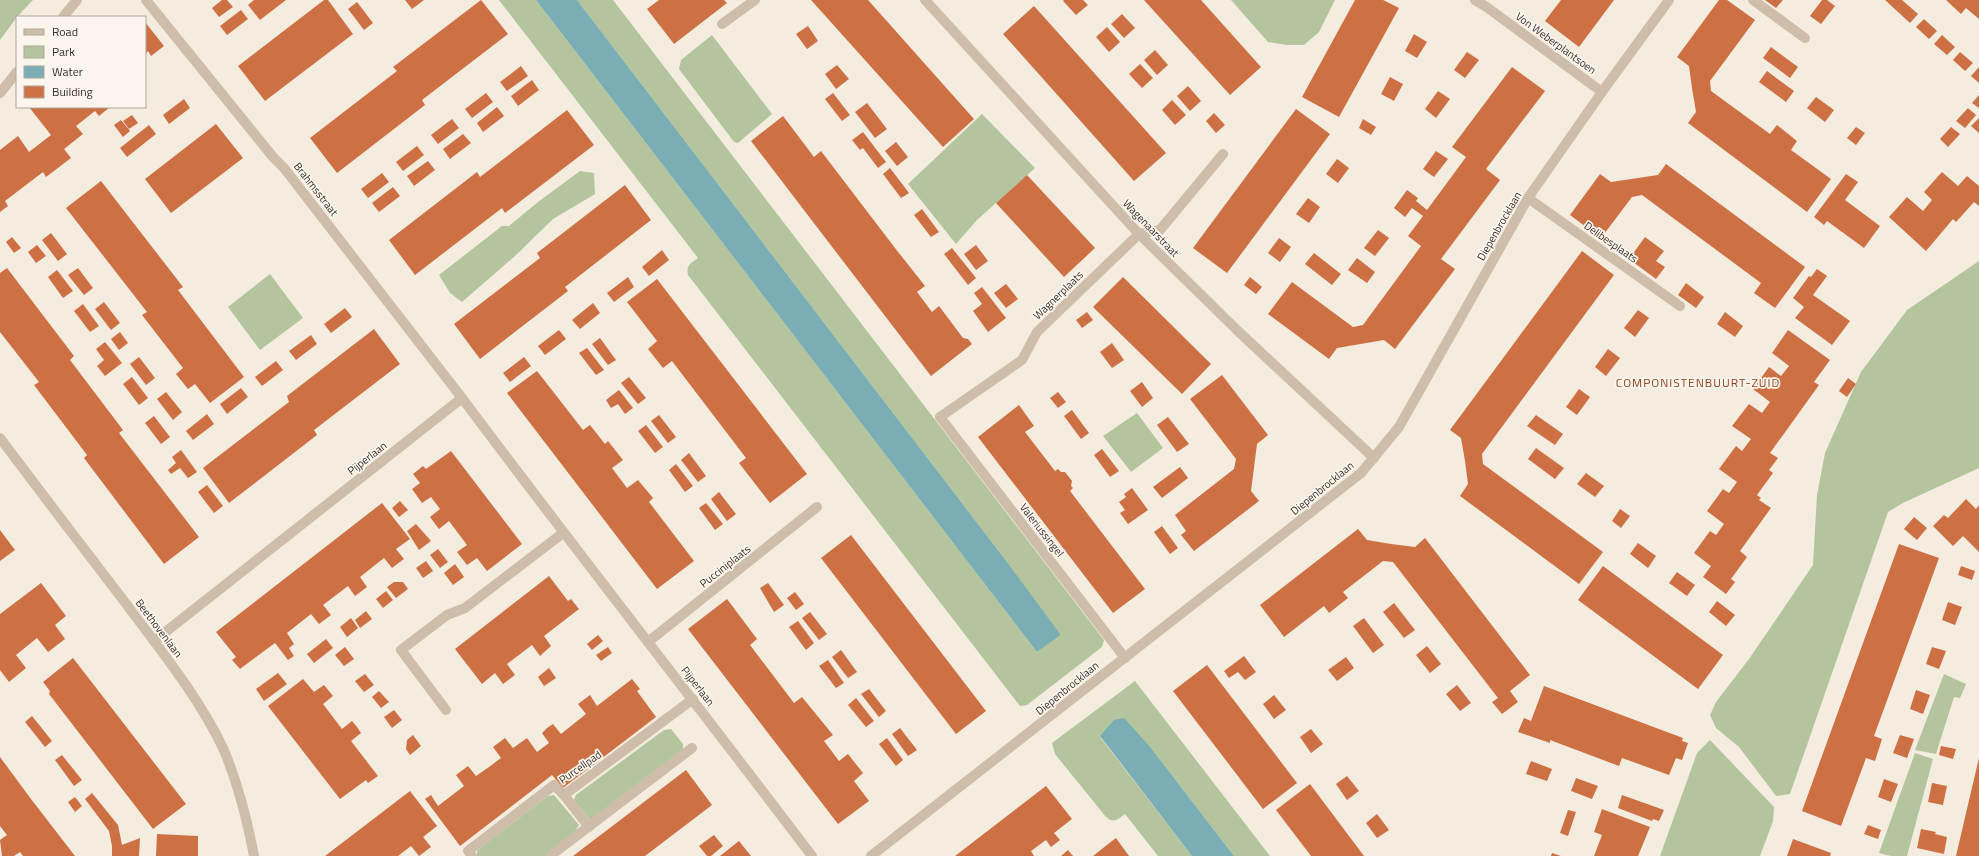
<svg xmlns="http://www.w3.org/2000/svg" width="1979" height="856" font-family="'Titillium Web',sans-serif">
	<rect width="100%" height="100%" fill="#f4ecdf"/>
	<g fill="#b4c59d">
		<polygon points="0,0 33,0 17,17 0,40"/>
		<path d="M499,0H536L1037,652L1045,645L1004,558L577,0H613L1104,640L1102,647L1027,705L1020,706L688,275C686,265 691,263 698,258Z"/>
		<polygon points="1231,0 1335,0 1319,32 1304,45 1287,45 1268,42"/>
		<polygon points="712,35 772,114 738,143 734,142 679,69 681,60"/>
		<polygon points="982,114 1035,168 977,220 956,244 908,184"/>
		<polygon points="580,171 594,173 595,194 553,219 515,256 462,302 450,293 439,275 502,226 509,226 538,202"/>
		<polygon points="1979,261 1979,468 1903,503 1888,512 1790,794 1776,796 1739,747 1716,728 1710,715 1716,702 1749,659 1813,565 1817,495 1825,453 1861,372 1907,310"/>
		<polygon points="270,274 303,318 260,350 228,307"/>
		<polygon points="1137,413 1163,448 1131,472 1103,436"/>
		<polygon points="1944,674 1966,684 1960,698 1954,697 1936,754 1915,750"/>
		<path d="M1135,681L1270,856H1234L1151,748L1100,737L1192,856H1158L1125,814C1118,819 1114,824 1106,817L1055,754L1052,743Z"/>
		<polygon points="671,729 683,744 683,749 590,820 574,800 576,795 664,730"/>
		<polygon points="1710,740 1774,807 1773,821 1760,856 1660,856 1697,753"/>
		<polygon points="1915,753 1933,759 1907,856 1891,856 1879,853"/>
		<polygon points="554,795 579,825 574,833 545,856 477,856 477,851 481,847 548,796"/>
	</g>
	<g fill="#7badb4">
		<polygon points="536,0 577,0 1004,558 1060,634 1059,636 1037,652"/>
		<polygon points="1124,718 1151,748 1234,856 1192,856 1100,736 1114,720"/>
	</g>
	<g fill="#cd7044">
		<polygon points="222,0 227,0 233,7 219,17 212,8"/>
		<polygon points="254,0 286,0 260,20 248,5"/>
		<polygon points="324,0 328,0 353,34 265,101 238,66"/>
		<polygon points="405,0 424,0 412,9"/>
		<polygon points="481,0 508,34 422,100 425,105 337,173 310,138 397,71 393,67"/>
		<polygon points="659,0 724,0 727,3 674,44 647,9"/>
		<polygon points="811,0 868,0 974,119 943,147"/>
		<polygon points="1064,0 1083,0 1088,5 1076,15 1063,1"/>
		<polygon points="1144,0 1201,0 1261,67 1230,95"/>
		<polygon points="1355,0 1383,0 1399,8 1339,117 1302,97"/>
		<polygon points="1561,0 1614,0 1579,47 1545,21"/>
		<polygon points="1719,0 1727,0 1755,20 1710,81 1711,91 1770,134 1777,125 1797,141 1791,150 1831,179 1807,212 1688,123 1696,112 1692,88 1689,66 1677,57"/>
		<polygon points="1765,0 1783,0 1776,8"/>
		<polygon points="1822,0 1827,0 1835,6 1821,24 1810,16"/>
		<polygon points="1885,0 1902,0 1918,14 1910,23"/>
		<polygon points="1946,0 1979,0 1979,19 1966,8 1961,14"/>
		<polygon points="357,2 373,23 364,30 348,9"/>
		<polygon points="1034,6 1166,153 1134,181 1003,34"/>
		<polygon points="241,10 248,19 227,35 220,26"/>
		<polygon points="1122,14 1135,28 1124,38 1111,24"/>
		<polygon points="1924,19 1937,31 1929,39 1916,27"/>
		<polygon points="145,22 164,46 151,56 148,51 145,54"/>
		<polygon points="808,26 818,41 807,49 796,34"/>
		<polygon points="1107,27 1120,42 1109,52 1096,37"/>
		<polygon points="1414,34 1427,42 1417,58 1405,51"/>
		<polygon points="1942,35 1955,47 1947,55 1934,44"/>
		<polygon points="1771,47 1798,67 1790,78 1763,58"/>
		<polygon points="1155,50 1168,65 1157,75 1144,60"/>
		<polygon points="1467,52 1479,60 1465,78 1454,70"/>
		<polygon points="1960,52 1973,63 1965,71 1953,60"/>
		<polygon points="1140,64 1153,78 1142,88 1129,74"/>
		<polygon points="837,65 849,79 836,89 825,74"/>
		<polygon points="521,66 528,76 507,91 500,82"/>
		<polygon points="1512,67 1545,91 1486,169 1500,180 1441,259 1455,269 1395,349 1384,340 1337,348 1329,359 1268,314 1292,282 1353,327 1363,325 1421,246 1408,236 1423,216 1412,208 1405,217 1394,208 1407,190 1418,198 1416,201 1427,210 1466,157 1452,147"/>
		<polygon points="1979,67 1979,83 1971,76"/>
		<polygon points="1767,71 1794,91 1786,102 1759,82"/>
		<polygon points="1390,77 1403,84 1394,101 1381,94"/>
		<polygon points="532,80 539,90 518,106 511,96"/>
		<polygon points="1188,86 1201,101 1190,111 1177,96"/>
		<polygon points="1438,91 1450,99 1436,118 1425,109"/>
		<polygon points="486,93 493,102 472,118 465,109"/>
		<polygon points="833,93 850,115 842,121 825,99"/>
		<polygon points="1979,95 1979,108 1972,103"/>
		<polygon points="1816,97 1834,110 1825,122 1807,108"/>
		<polygon points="184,99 190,108 169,124 163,115"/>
		<polygon points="1172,100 1186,115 1175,125 1162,110"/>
		<polygon points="867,103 887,129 875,138 855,112"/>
		<polygon points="29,107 110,107 99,116 95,111 76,126 83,134 64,149 71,158 46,177 43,172 5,201 8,206 0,212 0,150 18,136 29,152 51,135"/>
		<polygon points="497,107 504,116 483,132 477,123"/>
		<polygon points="1968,108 1976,115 1965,128 1956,121"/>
		<polygon points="1296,109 1330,134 1227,273 1193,248"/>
		<polygon points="567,110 594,145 505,213 502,208 415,275 389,240 477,172 480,177"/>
		<polygon points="1214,113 1225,125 1216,133 1206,121"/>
		<polygon points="132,115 138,123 129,129 123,121"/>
		<polygon points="783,116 814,157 821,151 895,248 925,286 917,292 932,312 939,306 963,338 968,339 972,344 931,376 751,141"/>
		<polygon points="1979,118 1979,133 1971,126"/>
		<polygon points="452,119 459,128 438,144 431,135"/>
		<polygon points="1363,119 1376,127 1371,135 1359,128"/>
		<polygon points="121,120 130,131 123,137 114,125"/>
		<polygon points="216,124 243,158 171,213 145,179"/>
		<polygon points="149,125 156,134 127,157 120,148"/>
		<polygon points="1856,127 1865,133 1856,145 1847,138"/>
		<polygon points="1951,127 1960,134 1948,147 1940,139"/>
		<polygon points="863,132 886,162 878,168 863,148 860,150 852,140"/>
		<polygon points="463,134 471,143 450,159 443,149"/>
		<polygon points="896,142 908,157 897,166 885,151"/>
		<polygon points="417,146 424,155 403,171 396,162"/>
		<polygon points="1436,151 1448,159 1434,177 1423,169"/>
		<polygon points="1337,159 1349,168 1338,183 1326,174"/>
		<polygon points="428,161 435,170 414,186 407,176"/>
		<polygon points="1666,164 1805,267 1775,308 1754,293 1761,283 1642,195 1632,197 1601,238 1570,215 1600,174 1611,182 1658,175"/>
		<polygon points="890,168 909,193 901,198 883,174"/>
		<polygon points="1942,172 1958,186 1967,176 1979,186 1979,206 1974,202 1956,222 1953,219 1926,251 1889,217 1907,197 1923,211 1932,200 1924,192"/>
		<polygon points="382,173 389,182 368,198 361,189"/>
		<polygon points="1846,174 1858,182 1845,200 1880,226 1864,248 1827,221 1824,225 1814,217"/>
		<polygon points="1027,175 1095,248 1064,277 996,203"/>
		<polygon points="101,181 183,287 178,290 244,377 210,403 195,384 188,389 176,374 183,368 142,315 147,312 66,208"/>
		<polygon points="625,185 651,220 565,287 568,291 480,359 454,324 540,258 537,253"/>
		<polygon points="393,187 400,196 379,212 372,203"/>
		<polygon points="1308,198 1320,207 1309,223 1296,214"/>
		<polygon points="922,209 939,232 931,237 914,215"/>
		<polygon points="1378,230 1389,238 1375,256 1364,248"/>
		<polygon points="51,233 67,254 58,261 42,240"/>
		<polygon points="12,237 21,248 14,253 6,242"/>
		<polygon points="1645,237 1664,251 1656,261 1665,267 1656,279 1629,259"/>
		<polygon points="1279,238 1291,247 1280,262 1268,253"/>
		<polygon points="37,245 46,256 36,263 28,252"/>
		<polygon points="976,245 988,261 976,270 964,254"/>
		<polygon points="952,248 976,278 968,285 944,254"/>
		<polygon points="662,250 669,260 649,276 642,267"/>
		<polygon points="1582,251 1614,275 1482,454 1483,464 1603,552 1579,584 1460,496 1468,484 1465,461 1461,438 1450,430"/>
		<polygon points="1314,253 1341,274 1332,285 1305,264"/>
		<polygon points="1357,258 1375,272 1367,283 1348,270"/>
		<polygon points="7,268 74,356 70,360 123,430 119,433 199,537 164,564 84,458 87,455 34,385 39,382 0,332 0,273"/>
		<polygon points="78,268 93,288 84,295 68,275"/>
		<polygon points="1817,269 1827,276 1813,295 1850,321 1832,345 1795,318 1804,307 1793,298 1809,276 1811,277"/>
		<polygon points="57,270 73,291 63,298 48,277"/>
		<polygon points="628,277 634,287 614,302 607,293"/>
		<polygon points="1123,277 1211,364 1182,394 1093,307"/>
		<polygon points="1250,277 1262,287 1256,294 1244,285"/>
		<polygon points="657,279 807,474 770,503 739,463 746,458 672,361 663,368 648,349 657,341 627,302"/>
		<polygon points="1686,283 1704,297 1696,308 1678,295"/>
		<polygon points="1006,284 1018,299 1006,308 994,293"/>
		<polygon points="982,287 1006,318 988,332 973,311 982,304 974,293"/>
		<polygon points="104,302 120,323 111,330 95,309"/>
		<polygon points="593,303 600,313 580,329 572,320"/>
		<polygon points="83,304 99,326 90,332 74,311"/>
		<polygon points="345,308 352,317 331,333 324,324"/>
		<polygon points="1638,310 1649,318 1635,337 1624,328"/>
		<polygon points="1087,312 1093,320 1082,328 1076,320"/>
		<polygon points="1725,312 1743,326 1735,337 1717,324"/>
		<polygon points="374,329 400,364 314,430 317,435 229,503 203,468 289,402 287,396"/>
		<polygon points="559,330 566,339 545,355 538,346"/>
		<polygon points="1788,330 1830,360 1814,382 1819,385 1770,453 1778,458 1769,470 1773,473 1757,495 1761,498 1759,500 1771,508 1740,551 1747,557 1731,579 1735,582 1726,594 1703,577 1711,566 1694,553 1710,531 1716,535 1724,524 1707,511 1723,489 1729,493 1737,482 1719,469 1736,446 1742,451 1751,439 1732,426 1749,404 1762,413 1770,402 1753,389 1769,367 1781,376 1789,366 1772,353"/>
		<polygon points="120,332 128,343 119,350 111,339"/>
		<polygon points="311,335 317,344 296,360 289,351"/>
		<polygon points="600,338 616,360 608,365 592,344"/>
		<polygon points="105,342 122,363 105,376 97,366 104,360 96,349"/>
		<polygon points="1112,343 1124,360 1112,368 1100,352"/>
		<polygon points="587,348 604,370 596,375 579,353"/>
		<polygon points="1608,349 1620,358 1606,376 1595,367"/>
		<polygon points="139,357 155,378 146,385 130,364"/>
		<polygon points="524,357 531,366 510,382 503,373"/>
		<polygon points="276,361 283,370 262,386 255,377"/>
		<polygon points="537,371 583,430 590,425 605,444 608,441 623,460 612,468 627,488 638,480 653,498 649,502 694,561 657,589 507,393"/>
		<polygon points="1222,375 1268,435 1257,444 1251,491 1259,501 1194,551 1181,535 1186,531 1175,515 1234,469 1236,459 1190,399"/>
		<polygon points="132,377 148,398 139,405 123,384"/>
		<polygon points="629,377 646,398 638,404 621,383"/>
		<polygon points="1848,378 1856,384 1847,397 1839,391"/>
		<polygon points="1142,382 1153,398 1142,407 1130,391"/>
		<polygon points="241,388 248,397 227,414 220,404"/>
		<polygon points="1579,389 1590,397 1577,415 1566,407"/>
		<polygon points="619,390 633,408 625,414 618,404 611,408 606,400"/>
		<polygon points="166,392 182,412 173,420 157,399"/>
		<polygon points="1058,392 1066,402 1058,408 1050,398"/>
		<polygon points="1019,405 1034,426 1025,432 1055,471 1058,469 1061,472 1065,472 1072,481 1071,486 1073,488 1070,491 1145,589 1113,613 978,437"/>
		<polygon points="1072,410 1089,433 1081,439 1064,416"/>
		<polygon points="207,414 214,424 193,440 186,431"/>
		<polygon points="659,415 676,437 668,443 651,421"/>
		<polygon points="1536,415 1563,434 1555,445 1527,426"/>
		<polygon points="154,416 170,437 161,444 145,423"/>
		<polygon points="1168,417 1189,444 1177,452 1157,425"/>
		<polygon points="646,425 663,447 655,453 638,431"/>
		<polygon points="1536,448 1564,468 1555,479 1528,459"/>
		<polygon points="1102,449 1119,471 1110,477 1094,455"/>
		<polygon points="181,450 197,472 188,478 180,468 171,474 168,470 176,463 172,457"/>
		<polygon points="451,451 522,544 487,571 477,558 467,565 457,552 467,545 449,521 439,529 430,517 440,509 431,497 422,503 412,489 420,483 413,474 423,466 426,469"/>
		<polygon points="689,453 706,476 698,482 681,460"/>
		<polygon points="676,464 693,486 685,492 669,470"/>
		<polygon points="1180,467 1188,478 1162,498 1153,487"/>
		<polygon points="1586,473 1604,486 1595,497 1577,484"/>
		<polygon points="207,485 223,506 214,513 198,492"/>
		<polygon points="1132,488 1148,510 1128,524 1120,513 1125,510 1119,502 1126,497 1124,494"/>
		<polygon points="719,492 736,514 727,521 711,499"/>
		<polygon points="1966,499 1976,509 1979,505 1979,552 1963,536 1953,546 1933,526 1944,515 1948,518"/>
		<polygon points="400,501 408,510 399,517 392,508"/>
		<polygon points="382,503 410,539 396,549 404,559 392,568 384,558 360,577 367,587 355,596 348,586 323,605 331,615 319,624 311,614 287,633 294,644 289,648 294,656 288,660 275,643 240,669 232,660 236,657 216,632"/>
		<polygon points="706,503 723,524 715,530 699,508"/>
		<polygon points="1620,509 1630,516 1621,528 1612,521"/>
		<polygon points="1914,517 1927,528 1917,540 1904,529"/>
		<polygon points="416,524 431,541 419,550 407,531"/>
		<polygon points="1162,526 1178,548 1170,554 1154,532"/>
		<polygon points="1358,529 1367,540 1391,544 1415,547 1425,538 1530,675 1510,691 1518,702 1502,714 1492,702 1498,698 1393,562 1383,561 1343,592 1348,598 1329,613 1324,606 1284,637 1260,605"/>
		<polygon points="0,530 15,550 0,561"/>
		<polygon points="851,535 986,711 956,734 821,558"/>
		<polygon points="1638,543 1656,556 1648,568 1630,554"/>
		<polygon points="1899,544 1939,558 1874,736 1882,739 1875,761 1866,758 1841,826 1802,811"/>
		<polygon points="438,549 448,562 440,568 430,555"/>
		<polygon points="426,561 433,571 423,578 416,568"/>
		<polygon points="455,564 464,577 453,585 444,573"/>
		<polygon points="1603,566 1723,655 1698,689 1578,600"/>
		<polygon points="1961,566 1975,571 1972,580 1958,575"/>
		<polygon points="1677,572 1695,585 1687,596 1669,583"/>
		<polygon points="549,576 568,601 571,599 579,609 544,636 551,646 540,656 532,645 507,664 515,675 503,684 495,673 482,684 455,649"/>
		<polygon points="394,582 403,582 408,589 396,598 387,587"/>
		<polygon points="41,583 66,616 55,625 65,639 48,652 37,638 16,655 26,668 9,682 0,670 0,614"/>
		<polygon points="768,583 784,605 774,612 760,588"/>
		<polygon points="386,591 393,600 383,608 376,599"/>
		<polygon points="795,592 804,604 796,610 787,598"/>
		<polygon points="727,599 757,639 750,645 794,703 802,697 833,735 824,741 839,761 848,754 863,773 854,781 869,801 838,824 688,629"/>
		<polygon points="1717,601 1735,615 1726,626 1709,612"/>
		<polygon points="1948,602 1962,607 1955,625 1942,620"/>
		<polygon points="1394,603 1415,630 1404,638 1383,612"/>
		<polygon points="366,611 372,619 360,628 355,620"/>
		<polygon points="810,612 827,634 819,640 802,618"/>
		<polygon points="351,618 358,628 347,637 340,627"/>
		<polygon points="1364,618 1384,645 1373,653 1353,626"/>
		<polygon points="798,621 814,643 806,650 789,627"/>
		<polygon points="598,635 603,641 592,650 587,644"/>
		<polygon points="326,639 333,648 314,663 307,654"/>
		<polygon points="1427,646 1441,664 1430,673 1416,655"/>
		<polygon points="345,647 354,659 344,666 335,655"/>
		<polygon points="608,647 612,653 601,661 596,655"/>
		<polygon points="1932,647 1946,651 1939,669 1926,664"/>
		<polygon points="841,650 857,672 848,678 832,657"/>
		<polygon points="1244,656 1256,672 1245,680 1238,672 1229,678 1224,671"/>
		<polygon points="1346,657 1354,668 1337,681 1328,670"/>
		<polygon points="73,658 186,804 153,829 49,694 50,691 43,682"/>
		<polygon points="828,660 844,683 836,688 819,666"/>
		<polygon points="1207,665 1297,783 1263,809 1173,691"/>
		<polygon points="549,668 556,678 544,686 538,677"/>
		<polygon points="278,673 287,684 264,701 256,689"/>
		<polygon points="365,674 374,685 364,692 355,681"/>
		<polygon points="303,679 314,692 324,685 333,696 323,704 342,729 352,721 357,727 361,733 351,741 378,776 368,783 366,780 340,799 268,706"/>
		<polygon points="632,679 640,689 637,691 656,717 563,788 552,775 460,846 425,799 431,795 438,806 464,786 456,775 468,766 476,776 489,767 501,758 493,747 505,738 513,748 527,738 537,752 549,743 542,733 547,728 553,724 561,734 586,714 578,704 590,695 597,706"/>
		<polygon points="1457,685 1471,703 1460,711 1446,694"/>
		<polygon points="1544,686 1683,738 1682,741 1688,743 1682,760 1676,758 1669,775 1622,758 1619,766 1550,740 1550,743 1518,732 1524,718 1531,721"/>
		<polygon points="869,689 886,711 879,717 861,694"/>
		<polygon points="1916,690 1930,695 1923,714 1910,709"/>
		<polygon points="379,691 389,702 381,708 372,697"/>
		<polygon points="1274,695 1286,710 1274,719 1263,704"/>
		<polygon points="856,698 874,721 866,727 848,705"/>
		<polygon points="394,710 402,720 392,728 384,717"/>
		<polygon points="32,716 52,741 45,747 25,722"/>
		<polygon points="900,728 917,750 908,756 892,734"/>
		<polygon points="1311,729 1323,744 1311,753 1300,737"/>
		<polygon points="413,735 421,746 410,755 406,749 407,740"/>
		<polygon points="1900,735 1914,739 1907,758 1893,753"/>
		<polygon points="887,738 903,760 896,766 879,744"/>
		<polygon points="1941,746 1956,749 1953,759 1939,755"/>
		<polygon points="62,755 82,780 74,786 55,760"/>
		<polygon points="0,757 31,799 75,856 23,856 20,852 14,856 2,856 0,840 7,835 0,826"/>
		<polygon points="1979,758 1979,856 1956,856 1974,779"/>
		<polygon points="1531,761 1552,769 1547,781 1526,774"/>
		<polygon points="686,770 712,805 645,856 573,856"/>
		<polygon points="1347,776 1359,791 1347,800 1336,784"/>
		<polygon points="1576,778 1598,786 1592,799 1571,791"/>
		<polygon points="1884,779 1898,784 1891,802 1878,797"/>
		<polygon points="1932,783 1947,786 1943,805 1928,802"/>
		<polygon points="1310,784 1364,856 1311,856 1276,810"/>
		<polygon points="1046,786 1072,819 1054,833 1060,840 1051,847 1046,840 1031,851 1034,856 955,856"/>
		<polygon points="410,791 437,826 423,837 431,847 419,856 411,846 398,856 325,856"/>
		<polygon points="92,793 118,825 122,845 140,838 139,856 112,856 112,846 109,831 85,799"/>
		<polygon points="1622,795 1664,810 1659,821 1653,819 1652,821 1618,808"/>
		<polygon points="75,797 82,806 75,812 68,802"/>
		<polygon points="1602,809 1650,827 1638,856 1594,856 1602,835 1594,832"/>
		<polygon points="1568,810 1576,812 1568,836 1560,833"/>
		<polygon points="1377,814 1389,830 1377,838 1366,823"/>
		<polygon points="1868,825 1881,830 1878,839 1864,834"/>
		<polygon points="1921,829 1936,832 1935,834 1947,837 1944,854 1917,848"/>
		<polygon points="157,834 198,836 198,856 156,856"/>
		<polygon points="714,835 723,846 711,856 707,856 699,846"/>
		<polygon points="1116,838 1129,856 1093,856 1112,841"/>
		<polygon points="1793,839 1831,853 1830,856 1787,856"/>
		<polygon points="739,841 751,856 720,856"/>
		<polygon points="1068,850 1073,856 1061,856"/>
		<polygon points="1552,853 1561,856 1551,856"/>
	</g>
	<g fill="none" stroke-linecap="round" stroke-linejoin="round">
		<g stroke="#cebda9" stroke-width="10">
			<polyline points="940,417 1125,658"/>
			<polyline points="564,795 589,827"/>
			<polyline points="472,856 468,851 554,785 564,795 693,699"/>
			<polyline points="550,856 692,748"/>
		</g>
		<g stroke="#cebda9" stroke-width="10">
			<polyline points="146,0 273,157 284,168 462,398"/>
			<polyline points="925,0 1139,234 1239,332 1374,458"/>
			<polyline points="1475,0 1488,8 1602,92"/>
			<polyline points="1753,0 1805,38"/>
			<polyline points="63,17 77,0"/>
			<polyline points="722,24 755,0"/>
			<polyline points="0,93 17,72"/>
			<polyline points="1528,198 1680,306"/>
			<polyline points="940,417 1022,360 1037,332 1139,234 1160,230 1223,154"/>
			<path d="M154,641L462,398C577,552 696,703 812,856"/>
			<polyline points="648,642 817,507"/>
			<polyline points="446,710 401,650 447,615 465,608 563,533"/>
			<polyline points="871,856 1361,473 1399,427 1528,198 1602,92 1669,0"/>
		</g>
		<path stroke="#cebda9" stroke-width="10" d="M0,438C42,494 84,549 127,605C161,651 198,696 223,748C238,783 247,819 254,856"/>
	</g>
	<g text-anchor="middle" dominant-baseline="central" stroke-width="3.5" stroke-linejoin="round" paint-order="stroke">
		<g font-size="11" fill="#3b3029" stroke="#fbf5ec">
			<text transform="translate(1556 43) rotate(36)">Von Weberplantsoen</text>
			<text transform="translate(316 189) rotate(52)">Brahmsstraat</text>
			<text transform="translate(1499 226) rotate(-60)">Diepenbrocklaan</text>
			<text transform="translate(1151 228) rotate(46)">Wagenaarstraat</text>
			<text transform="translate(1611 242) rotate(35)">Delibesplaats</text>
			<text transform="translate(1058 295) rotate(-44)">Wagnerplaats</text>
			<text transform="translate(367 458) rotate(-38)">Pijperlaan</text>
			<text transform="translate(1322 488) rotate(-39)">Diepenbrocklaan</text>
			<text transform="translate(1042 530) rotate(52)">Valeriussingel</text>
			<text transform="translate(725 566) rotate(-38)">Pucciniplaats</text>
			<text transform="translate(159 628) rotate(53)">Beethovenlaan</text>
			<text transform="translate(698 686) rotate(52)">Pijperlaan</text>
			<text transform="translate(1067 688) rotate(-39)">Diepenbrocklaan</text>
			<text transform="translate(580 767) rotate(-35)">Purcellpad</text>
		</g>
		<g font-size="12" letter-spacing="1" fill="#8f411d" stroke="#fbf5ec">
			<text x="1698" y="382">COMPONISTENBUURT-ZUID</text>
		</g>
	</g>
	<rect x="16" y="16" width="130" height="92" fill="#fbf5ec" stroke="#aea69e"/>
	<rect x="24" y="29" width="20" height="6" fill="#cebda9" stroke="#aea69e"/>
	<text x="52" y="36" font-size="12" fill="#3b3029">Road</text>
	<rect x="24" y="46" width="20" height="12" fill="#b4c59d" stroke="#aea69e"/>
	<text x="52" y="56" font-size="12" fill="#3b3029">Park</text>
	<rect x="24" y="66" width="20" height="12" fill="#7badb4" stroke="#aea69e"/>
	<text x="52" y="76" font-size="12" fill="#3b3029">Water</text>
	<rect x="24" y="86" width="20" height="12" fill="#cd7044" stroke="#aea69e"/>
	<text x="52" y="96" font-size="12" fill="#3b3029">Building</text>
</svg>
